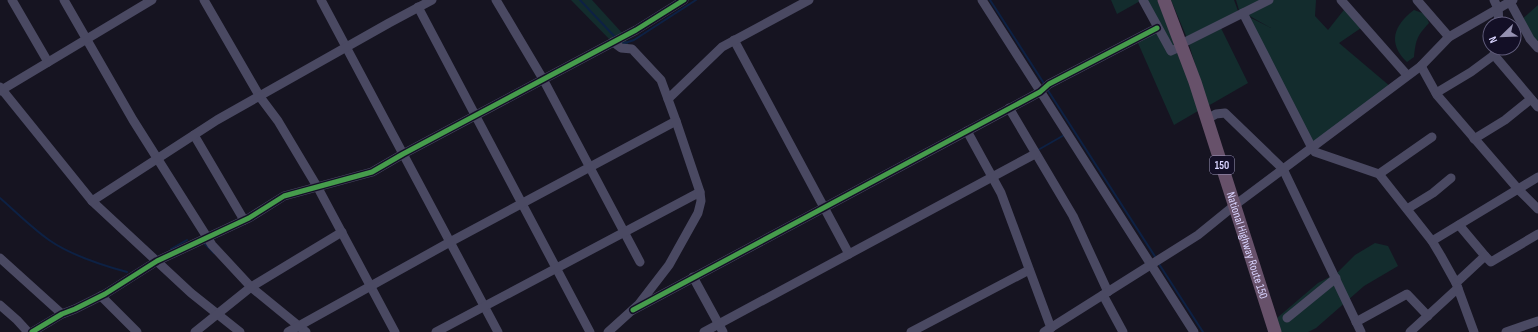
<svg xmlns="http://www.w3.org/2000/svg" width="1538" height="332" font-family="'Sofia Sans Condensed',sans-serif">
	<rect width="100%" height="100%" fill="#161421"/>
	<g fill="#132c2d">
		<polygon points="571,0 592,0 623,34 630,48 615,45"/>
		<polygon points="1111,0 1142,0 1117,14"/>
		<polygon points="1147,0 1158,0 1177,43 1198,111 1174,125 1138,43 1162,29"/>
		<polygon points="1171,0 1234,0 1238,11 1218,22 1248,83 1208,106 1187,38"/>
		<polygon points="1236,0 1316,0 1315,16 1328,30 1347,6 1364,26 1339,43 1391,87 1313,144 1249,17 1271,28 1239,10"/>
		<polygon points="1538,5 1538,48 1520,21"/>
		<path d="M1414,10L1425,14L1429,23C1417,36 1416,39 1414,57L1407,62C1387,43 1394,25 1414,10Z"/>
		<polygon points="1375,243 1388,246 1398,266 1364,286 1316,328 1308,332 1281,332 1277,318 1318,283 1337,273 1355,255"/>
	</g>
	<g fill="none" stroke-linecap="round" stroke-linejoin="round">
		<g stroke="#0d2144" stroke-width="2">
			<polyline points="580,0 616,38"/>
			<polyline points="990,0 1045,85"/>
			<polyline points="620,41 625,43 634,40 696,0"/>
			<polyline points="1047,89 1156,258"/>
			<polyline points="1038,150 1066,134"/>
			<path d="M0,198C16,212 32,228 49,240C72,256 101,265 127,272"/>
			<polyline points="205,244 214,253"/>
			<polyline points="171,249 187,240"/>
			<polyline points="1159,264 1203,332"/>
		</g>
		<g stroke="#4a4962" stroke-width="9">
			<polyline points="12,0 48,62"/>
			<polyline points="64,0 133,120 212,245 251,287 306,332"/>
			<polyline points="204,0 260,97 278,121 318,188 395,332"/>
			<polyline points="321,0 498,332"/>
			<polyline points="496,0 543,79 640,262"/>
			<polyline points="982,0 1194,332"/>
			<polyline points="1143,0 1171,51 1182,46"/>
			<polyline points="1341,0 1407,75"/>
			<polyline points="1417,0 1449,37"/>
			<path d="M1494,0C1499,9 1499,14 1498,24"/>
			<polyline points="1510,2 1530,39 1538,48"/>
			<polyline points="418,7 590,332"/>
			<polyline points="1243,13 1312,148 1315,152 1379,174 1432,241 1441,256 1456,283 1474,332"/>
			<polyline points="734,40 849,254"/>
			<polyline points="1181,44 1269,0"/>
			<polyline points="1495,48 1494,55 1538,107"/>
			<polyline points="1421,66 1437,95 1518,189 1538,209"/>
			<polyline points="0,87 92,201 191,293 240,332"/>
			<polyline points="0,91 152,0"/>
			<polyline points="1436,93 1471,72 1494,55"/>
			<polyline points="668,99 722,47 809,0"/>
			<polyline points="1009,108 1073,216 1108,292"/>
			<polyline points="1207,119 1216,114 1225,113 1283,169 1361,332"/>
			<polyline points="967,131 1001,193 1051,328"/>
			<polyline points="194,135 244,220"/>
			<polyline points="1474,139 1505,120 1531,99"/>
			<polyline points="1379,174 1432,137"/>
			<polyline points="92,201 217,120 389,23 432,0"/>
			<polyline points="1407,209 1433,193 1451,178"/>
			<polyline points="1459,225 1485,256"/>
			<polyline points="1432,241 1538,177"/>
			<polyline points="0,258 62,314"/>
			<polyline points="693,277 723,332"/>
			<polyline points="1456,283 1485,256 1491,262 1538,234"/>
			<polyline points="1103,295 1123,332"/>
			<polyline points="101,296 137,332"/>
			<polyline points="0,305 17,320 28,332"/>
			<polyline points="633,310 1040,92 1049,84 1157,28"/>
			<polyline points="1287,318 1336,278"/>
			<polyline points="1356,322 1407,294 1428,316"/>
			<polyline points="32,332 62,314 75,309 105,294 157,261 249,218 284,196 372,172 403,154 636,30 684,0"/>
			<polyline points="195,332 251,287 342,232"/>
			<polyline points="288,332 450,242 676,121"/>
			<polyline points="436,332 700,192"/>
			<polyline points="608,332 639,304 669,265 698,213 701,201 700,192 676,121 661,80 632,49 621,48 613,42"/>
			<polyline points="704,332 1035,154"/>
			<polyline points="911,332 1029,270"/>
			<polyline points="1044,332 1198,235 1235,205 1421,66 1449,37 1513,0"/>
			<polyline points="1410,332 1458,288"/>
			<polyline points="1506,332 1538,321"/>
		</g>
		<path stroke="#67516a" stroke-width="13" id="s1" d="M1164,0L1195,82L1275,332"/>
		<g stroke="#130f26" stroke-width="8">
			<g id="cycleway">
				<polyline points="633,310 1040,92 1049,84 1157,28"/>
				<polyline points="32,332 62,314 75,309 105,294 157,261 249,218 284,196 372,172 403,154 636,30 684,0"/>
			</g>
		</g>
		<use href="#cycleway" stroke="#469c4c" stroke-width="5"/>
	</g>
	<g text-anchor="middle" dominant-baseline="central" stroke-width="3.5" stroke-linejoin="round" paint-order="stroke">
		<rect fill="#130f26" stroke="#9e99be" stroke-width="1" x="1210" y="156" width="24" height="18" rx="3"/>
		<g font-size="11" font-weight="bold" fill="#d9d4ff">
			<text x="1222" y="165">150</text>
		</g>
		<g font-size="12" fill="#d9d4ff" stroke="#130f26">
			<text stroke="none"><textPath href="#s1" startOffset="259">National Highway Route 150</textPath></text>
		</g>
	</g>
	<g transform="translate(1502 36) rotate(247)"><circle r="19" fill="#130f26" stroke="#625e7d"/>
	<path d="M0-3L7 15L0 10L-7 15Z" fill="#9591b1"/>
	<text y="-6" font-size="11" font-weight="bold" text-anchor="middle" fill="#d9d4ff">N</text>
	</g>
</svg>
